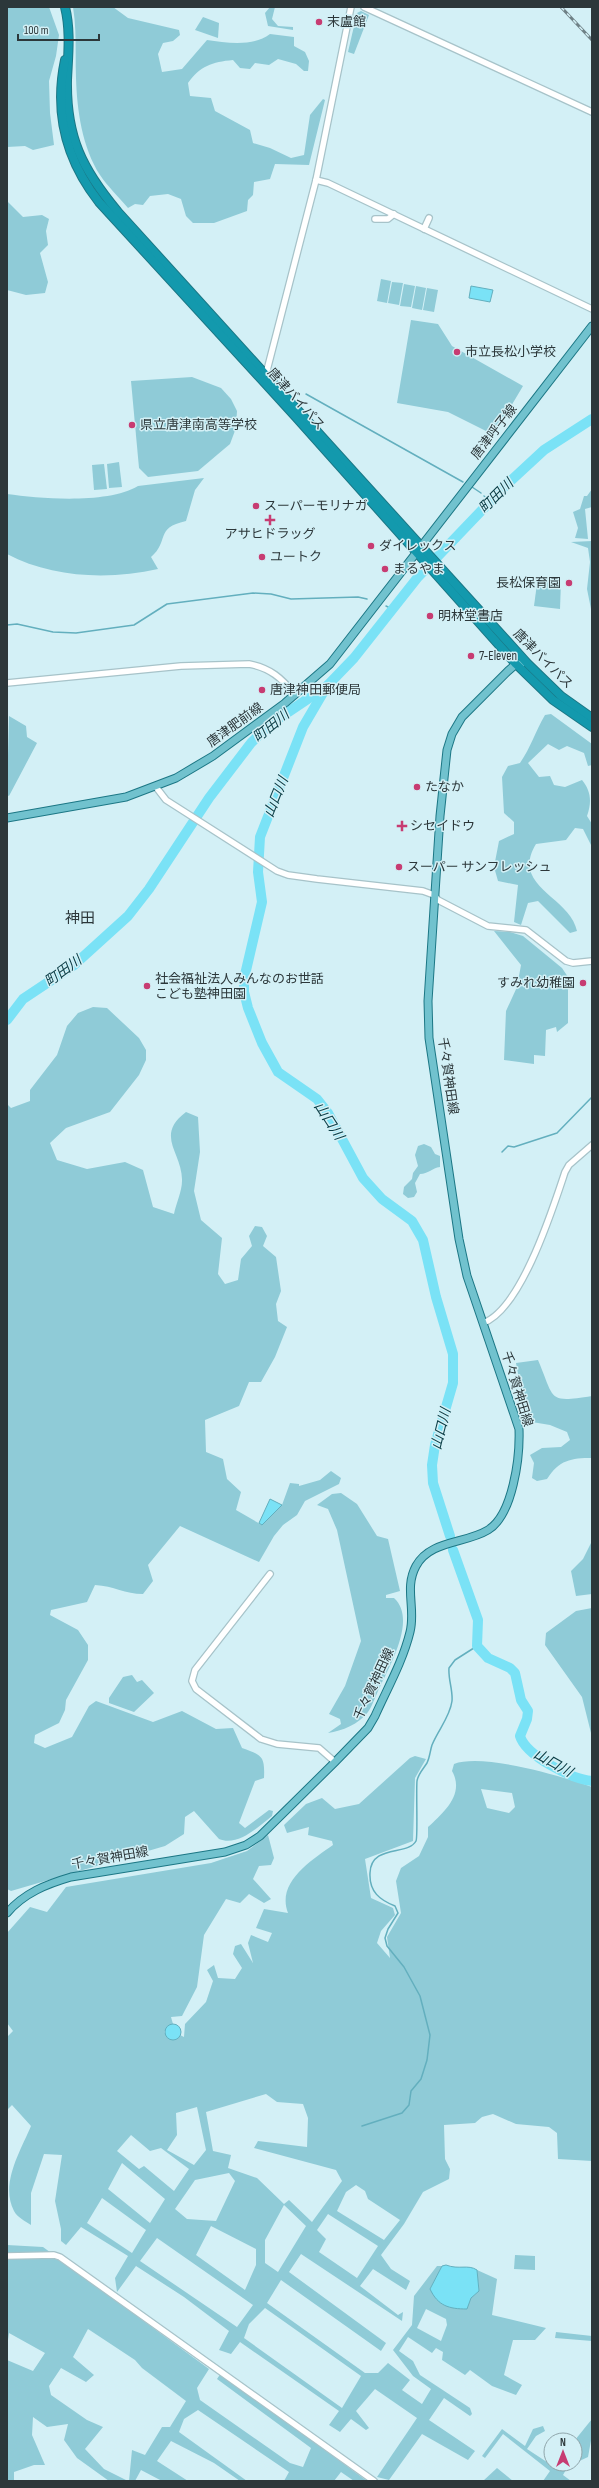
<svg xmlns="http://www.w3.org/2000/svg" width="599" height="2488" font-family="'Sofia Sans Condensed','Noto Sans JP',sans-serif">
	<rect width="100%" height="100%" fill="#d3f0f6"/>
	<g fill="#8fcbd7" fill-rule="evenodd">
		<polygon points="7,7 49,7 59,35 56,56 49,81 50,113 54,145 33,150 25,146 7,147"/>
		<path d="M73,7H113L128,18L179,30L180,35L173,41L163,43L158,54L162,72L182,69L207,40C227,43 253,47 270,34L294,37V46L305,52L309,61L308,71H304L296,64L278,59L269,65L255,63L250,69L240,68L233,60C212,62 200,66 188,83L190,96L211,98L215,111L250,130L253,143L270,148L291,158L304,155L310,115L323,99L325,100L309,165L275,164L270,179L254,182L253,195L248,200L247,211L214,223H193L186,216L181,199L168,194L150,196L143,205L135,204L128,208C119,197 108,187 100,175C82,147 77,110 76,78C75,54 77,31 73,7Z"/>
		<polygon points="270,7 275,7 272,19 278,26 293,27 293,30 268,26 265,13"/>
		<polygon points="361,11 369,15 354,54 348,52 357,13"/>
		<polygon points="203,17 219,23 218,38 195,30"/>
		<polygon points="7,201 23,217 42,215 49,219 46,231 48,245 40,253 48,282 45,293 26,295 7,290"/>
		<polygon points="381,279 391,281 387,303 377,301"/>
		<polygon points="392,282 403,283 399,305 388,303"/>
		<polygon points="404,284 415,286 411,307 400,306"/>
		<polygon points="416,286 426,288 422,310 412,308"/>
		<polygon points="427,288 438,290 434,312 423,310"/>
		<polygon points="411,320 438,324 452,346 523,386 494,435 448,412 397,403"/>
		<polygon points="192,377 221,388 231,399 237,411 236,428 230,444 198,471 148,477 139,468 131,381"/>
		<polygon points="119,462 122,487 109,488 107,464"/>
		<polygon points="104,464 107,489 94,490 92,465"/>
		<path d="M204,478L195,490L186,521C154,528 170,541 151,557L158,569C109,580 52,578 7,554V494C42,499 108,504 138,486Z"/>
		<polygon points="592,489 592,507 585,509 588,539 575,538 578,528 573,512 580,509 584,496 587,496"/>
		<polygon points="592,541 592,614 587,589 590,562 588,548 571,542"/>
		<polygon points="538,576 561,581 560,609 534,606"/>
		<path d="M551,714L592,744V765L588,766L584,753L567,746L559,750L548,744L528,763L539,777L550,776L554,785L565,787L582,780C591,791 592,802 587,816L592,824V847L583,829L575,828L566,840L536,844C510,887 570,896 577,931L570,933L538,901L528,903L521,925L514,922L518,885L498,881L494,867L499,841L514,834V822L504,813L502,777L508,766L520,763C531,747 535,732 545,715Z"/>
		<polygon points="9,716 26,726 27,737 37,743 9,796 7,795"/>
		<polygon points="494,931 510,932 523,936 562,968 568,977 568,1023 557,1032 556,1027 546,1030 545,1056 534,1055 534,1064 504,1060 506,1011 517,987 521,965"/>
		<path d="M93,1007L107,1008L139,1038L146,1050V1060L139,1075L110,1112L66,1128L50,1143L57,1160L87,1169L125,1162L143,1170L153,1207L174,1214C176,1204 182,1191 182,1181C183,1153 154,1136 186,1112L198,1117L200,1152L194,1191L201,1220L222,1238L218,1274L225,1284L238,1280L241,1259L252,1246L249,1236L255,1226L262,1227L267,1236L263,1246L276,1257L281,1291L276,1304L278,1321L287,1327L275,1357L261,1382H249L239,1406L205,1420L206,1452L223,1459L227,1479L241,1492L236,1510L262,1525L282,1505L290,1483L299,1484V1486L320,1480L331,1471L341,1478L339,1484L305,1501L297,1515L283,1525L274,1536L259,1562L180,1526L148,1565L153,1581L143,1594C125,1594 114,1586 95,1585L87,1602L51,1610L50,1615L78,1630L88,1645V1660L66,1700L65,1710L59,1723L35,1735L34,1743L45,1748L72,1737L89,1706L96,1701L153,1722L182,1711L216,1729L233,1728L242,1748C262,1755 265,1756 264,1778L255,1781L239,1823L245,1828L269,1810L273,1811L272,1816C259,1826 238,1847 219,1839L194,1811L185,1817L184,1834L165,1846L11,1891L7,1889V1104L11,1108L30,1101V1090L57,1055L67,1026L78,1013Z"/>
		<path d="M424,1144L431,1147L435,1154L440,1156V1167C432,1168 428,1174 420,1174L415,1183L417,1192L414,1197L408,1198L403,1194L404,1187L412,1179L413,1173L418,1166L415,1155L418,1146Z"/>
		<path d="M538,1360C555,1400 547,1403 592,1396V1458C571,1458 559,1460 547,1479L537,1481L532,1478L534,1463L530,1455L542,1448L561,1447L570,1440L567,1432L550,1425L532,1422L526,1415L516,1363Z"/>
		<path d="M341,1493L357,1504L377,1536L388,1539L400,1591L386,1595V1598H394C417,1619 390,1665 380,1687C376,1694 373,1705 368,1712C359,1724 342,1731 328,1733L341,1724L340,1719L329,1714L345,1686L361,1641L337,1530L328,1509L317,1505L332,1494Z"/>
		<polygon points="592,1541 592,1594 576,1596 571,1571 583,1559"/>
		<polygon points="592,1608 592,1737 582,1697 545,1645 546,1633 576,1611"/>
		<polygon points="132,1675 137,1682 142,1680 154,1693 134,1712 109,1703 109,1698 123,1677"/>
		<path d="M415,1756L426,1759L415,1778L413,1841L365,1859L371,1898L393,1908L395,1915L381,1931L377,1943L390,1958L387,1937L401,1913L396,1881L401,1868L419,1856L428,1837V1827C444,1812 465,1794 452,1771L454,1764C483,1753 562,1776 592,1787V2161L558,2159L557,2133L549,2127L516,2124L493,2114L482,2117L475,2123L444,2125L445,2159L450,2169L449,2179L423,2192L404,2224L381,2255L391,2269L410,2281L406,2290L373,2269L360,2286L398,2315L403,2312L402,2321L301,2254L289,2272L386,2343L381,2351L281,2280L267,2303L365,2373H378L388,2363L410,2380L402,2390L422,2404L431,2389L413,2376L393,2350L412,2325L414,2296L437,2266H442L430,2289L467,2308L471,2298L479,2291L477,2270L497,2279L492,2315L546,2328L535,2340H513L504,2375L522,2385L516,2395L492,2386L470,2370L465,2375L442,2360L443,2352L436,2348L432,2353L408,2337L399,2351L413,2361L420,2375L470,2408L472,2414L470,2416L444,2398L429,2420L475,2451L468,2460L422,2434L389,2480L377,2477L417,2418L375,2389L356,2411L369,2428L366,2430L351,2419L340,2432L329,2425L339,2411L240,2342L231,2354L219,2350L229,2331L184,2297L136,2266L117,2292L115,2278L128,2256L81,2227L66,2245L61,2241V2229L55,2201L62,2155L44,2154L31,2193V2225C25,2221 17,2217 14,2211C0,2184 20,2152 31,2126L12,2105L7,2110V2037L13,2031L7,2023V1933L30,1907L47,1912L66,1887L211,1863L247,1851L268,1835L274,1858L271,1865L259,1866L253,1879L271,1899L264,1903L249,1894L240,1903L226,1899L204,1935L197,1987L182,2016L171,2017L173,2024L164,2032L174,2040L180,2035L184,2037L185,2024L206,2002L213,1981L207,1970L214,1965L218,1978L235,1979L242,1968L233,1954L235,1946L241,1944L253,1963L248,1943L251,1935L268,1942L272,1933L256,1928L264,1909L288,1913C276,1882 312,1860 333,1845L332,1841L308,1835L309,1827L287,1833L284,1825L306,1804L322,1798L335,1809L359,1804L410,1758ZM481,1789L512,1793L515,1807L509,1813L487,1808ZM266,2094L277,2102L303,2104L308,2118L307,2147L258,2141L254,2148L336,2170L342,2181L312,2222L289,2200L284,2204L257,2178L228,2168L231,2155L213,2151L206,2112ZM197,2107L206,2150L194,2165L167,2150L177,2135L176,2113ZM131,2135L150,2151L161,2148L189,2169L174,2191L144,2166L139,2169L117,2151ZM122,2163L165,2199L150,2223L108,2189ZM229,2173L235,2181L216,2221L187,2219L175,2209L195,2180ZM356,2185L365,2191L368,2199L400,2220L384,2240L337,2211L346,2192ZM102,2198L146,2230L132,2253L87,2223ZM284,2205L306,2226L278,2272L265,2263V2240ZM328,2214L378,2246L357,2278L319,2252L326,2239L317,2230ZM211,2226L256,2249V2265L245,2290L196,2255ZM157,2238L253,2305L237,2327L140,2261ZM265,2308L361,2376L342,2408L244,2338L249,2324ZM426,2309L446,2319L447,2325L441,2341L417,2328Z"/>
		<polygon points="7,2245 43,2247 209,2369 197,2388 200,2400 290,2463 303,2467 311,2448 217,2379 221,2373 367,2481 354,2481 341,2472 334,2481 284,2481 289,2472 198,2410 184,2419 179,2432 247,2481 240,2481 214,2463 171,2441 157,2461 188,2481 162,2481 141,2470 135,2481 129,2481 132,2450 145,2455 162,2427 170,2427 186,2401 142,2368 135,2360 88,2329 73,2357 94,2375 86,2382 61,2368 49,2386 51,2395 87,2420 103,2427 85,2449 104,2469 128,2481 109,2481 77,2458 64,2440 68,2424 47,2427 33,2417 32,2435 45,2465 34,2465 14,2472 14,2481 7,2481 7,2360 33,2371 45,2353 9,2333 7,2347"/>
		<polygon points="515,2255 535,2256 535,2270 514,2269"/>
		<polygon points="556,2332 592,2336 592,2341 555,2338"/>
		<polygon points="592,2419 592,2435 588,2457 575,2463 575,2440"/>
		<polygon points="543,2426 545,2431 536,2436 527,2449 553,2466 555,2464 572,2464 568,2466 563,2475 571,2481 543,2481 550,2471 503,2434 485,2458 482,2456 502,2429 525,2446 533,2429"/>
		<polygon points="497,2468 513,2481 483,2481"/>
	</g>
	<g fill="#7ae2f6" stroke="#63afbe">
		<polygon points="471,286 493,290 490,302 469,298"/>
		<polygon points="270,1499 282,1505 262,1525 259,1523"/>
		<circle cx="173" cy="2032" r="8"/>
		<path d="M446,2265C459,2270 468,2264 477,2270L479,2291L471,2298L467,2309C449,2309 438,2306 430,2289L442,2266Z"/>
	</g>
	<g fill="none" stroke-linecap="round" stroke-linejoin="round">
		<g stroke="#63afbe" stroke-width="1.5">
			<polyline points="306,394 463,482"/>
			<polyline points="472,487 481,493"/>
			<polyline points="484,496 491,501"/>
			<polyline points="386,606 392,609"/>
			<polyline points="7,625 17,624 53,632 76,633 134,625 167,604 253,593 271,594 291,599 358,597 367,599"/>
			<polyline points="502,1152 508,1146 514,1147 557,1133 592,1097"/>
			<path d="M362,2126L402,2113L409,2105L411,2091L421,2079L427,2060L430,2035L420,1996L404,1967L387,1946L385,1938L388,1929L398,1913L395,1906C380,1900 369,1892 370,1873C371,1844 408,1856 416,1841C418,1838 416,1791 417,1781C418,1774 424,1768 427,1763C430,1757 430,1751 432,1745C438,1730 450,1717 452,1701C453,1690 448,1679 449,1668L455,1660L477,1646"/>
		</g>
		<g stroke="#7ae2f6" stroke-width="10">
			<polyline points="327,686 303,727 260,837 258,872 262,902 244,979 244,992 248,1008 262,1043 278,1072 317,1099 328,1113 363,1178 382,1199 412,1221 423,1240 436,1297 453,1354 453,1383 435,1445 432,1465 433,1483 450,1536"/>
			<polyline points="7,1020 23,999 74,965 128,916 149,889 209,798 251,743 269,725 327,686 354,658 418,577 505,486 544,450 592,419"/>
			<path d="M453,1550L478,1620L477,1646L488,1658L510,1668L515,1673L521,1700L528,1711L527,1719L520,1736C526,1756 572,1779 592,1781"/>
		</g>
		<g stroke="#a7c3c9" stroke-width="8">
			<g id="minor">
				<polyline points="364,7 592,112"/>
				<polyline points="316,180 328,183 592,309"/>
				<polyline points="375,219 388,219 394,214"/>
				<polyline points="424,229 429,218"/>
				<polyline points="265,378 316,180 351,7"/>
				<path d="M7,683L181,666L249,664C270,668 282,678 295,695"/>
				<polyline points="156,787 166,800 277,871 288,875 317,879 423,891 434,895 438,900 488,926 526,930 566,961 573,963 592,961"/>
				<path d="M483,1323C521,1310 553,1208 565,1172L569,1165L592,1145"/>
				<polyline points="270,1574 195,1670 192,1681 196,1689 261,1739 277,1744 319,1748 335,1762"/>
				<polyline points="7,2256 54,2255 60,2257 374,2481"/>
			</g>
		</g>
		<g stroke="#1c7785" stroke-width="9">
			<g id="major">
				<polyline points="7,818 126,797 176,778 213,756 285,703 330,664 592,326"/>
				<path d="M7,1913C24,1893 47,1884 71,1877L225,1852L246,1845L260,1836L335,1762L368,1728L375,1716C387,1689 403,1661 410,1632C416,1609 404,1588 416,1566C430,1540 465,1544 488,1530C513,1515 520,1457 519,1429L467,1276L459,1239L429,1038L428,1001L440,816L447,750L452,734L462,717L508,671L516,664H521"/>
			</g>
		</g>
		<g stroke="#1c7785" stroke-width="10">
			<g id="highway">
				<path d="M65,7C71,31 68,56 67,80C66,137 82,169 118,212L527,663L561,696L592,718"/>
				<path d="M65,60C54,113 66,160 99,202L296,417L516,664L553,700L592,727"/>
			</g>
		</g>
		<use href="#minor" stroke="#fff" stroke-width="5.5"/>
		<use href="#major" stroke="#71c2ce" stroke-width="7"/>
		<use href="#highway" stroke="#1399ad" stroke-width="8"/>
		<g stroke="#6f8186" stroke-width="3">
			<polyline id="rail" points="561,7 592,40"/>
		</g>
		<use href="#rail" stroke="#d3f0f6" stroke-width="1.5" stroke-dasharray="4.5" stroke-linecap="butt"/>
	</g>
	<g fill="#c73c72" stroke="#d3f0f6" stroke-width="1.5">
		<circle cx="319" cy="22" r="4"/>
		<circle cx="457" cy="352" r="4"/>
		<circle cx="132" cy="425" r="4"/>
		<circle cx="256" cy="506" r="4"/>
		<path d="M268 514h4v4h4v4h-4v4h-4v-4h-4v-4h4z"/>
		<circle cx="371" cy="546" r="4"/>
		<circle cx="262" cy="557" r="4"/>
		<circle cx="385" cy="569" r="4"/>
		<circle cx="569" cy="583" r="4"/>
		<circle cx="430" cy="616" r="4"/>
		<circle cx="471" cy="656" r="4"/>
		<circle cx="262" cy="690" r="4"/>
		<circle cx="417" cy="787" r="4"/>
		<path d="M400 820h4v4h4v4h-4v4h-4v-4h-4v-4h4z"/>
		<circle cx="399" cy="867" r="4"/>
		<circle cx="583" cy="983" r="4"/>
		<circle cx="147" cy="986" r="4"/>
	</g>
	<g text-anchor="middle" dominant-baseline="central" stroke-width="3" stroke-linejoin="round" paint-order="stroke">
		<g font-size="13" fill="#2c373a" stroke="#d3f0f6" text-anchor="start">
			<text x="327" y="22">末盧館</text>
			<text x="465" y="352">市立長松小学校</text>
			<text x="140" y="425">県立唐津南高等学校</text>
			<text x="264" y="506">スーパーモリナガ</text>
			<text x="270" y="534" text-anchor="middle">アサヒドラッグ</text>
			<text x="379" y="546">ダイレックス</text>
			<text x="270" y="557">ユートク</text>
			<text x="393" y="569">まるやま</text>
			<text x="561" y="583" text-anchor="end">長松保育園</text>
			<text x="438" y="616">明林堂書店</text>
			<text x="479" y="656">7-Eleven</text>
			<text x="270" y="690">唐津神田郵便局</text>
			<text x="425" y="787">たなか</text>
			<text x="410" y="826">シセイドウ</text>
			<text x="407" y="867">スーパー サンフレッシュ</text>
			<text x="155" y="979">社会福祉法人みんなのお世話<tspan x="155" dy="15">こども塾神田園</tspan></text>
			<text x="575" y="983" text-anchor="end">すみれ幼稚園</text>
		</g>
		<g font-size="13" fill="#2c373a" stroke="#d3f0f6">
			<text transform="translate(296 399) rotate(48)">唐津バイパス</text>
			<text transform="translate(494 432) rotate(-52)">唐津呼子線</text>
			<text transform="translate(543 659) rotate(45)">唐津バイパス</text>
			<text transform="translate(235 725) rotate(-36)">唐津肥前線</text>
			<text transform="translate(448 1076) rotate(82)">千々賀神田線</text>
			<text transform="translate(517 1389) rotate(73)">千々賀神田線</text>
			<text transform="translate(374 1684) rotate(-65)">千々賀神田線</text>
			<text transform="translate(110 1858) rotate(-10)">千々賀神田線</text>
		</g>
		<g font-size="14" font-style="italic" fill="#093c44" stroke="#d3f0f6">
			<text transform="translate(496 496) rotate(-45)">町田川</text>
			<text transform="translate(271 726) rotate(-39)">町田川</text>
			<text transform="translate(276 797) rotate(-68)">山口川</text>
			<text transform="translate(63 971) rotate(-36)">町田川</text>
			<text transform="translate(329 1121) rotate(57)">山口川</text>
			<text transform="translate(441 1429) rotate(-76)">山口川</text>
			<text transform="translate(553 1763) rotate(29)">山口川</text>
		</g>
		<g font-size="15" fill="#2c373a" stroke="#d3f0f6">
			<text x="80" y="918">神田</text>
		</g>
	</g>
	<rect width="599" height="2488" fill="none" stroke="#2c373a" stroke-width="16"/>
	<g transform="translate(563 2452)"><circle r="19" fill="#d3f0f6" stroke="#90a6ab"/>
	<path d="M0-3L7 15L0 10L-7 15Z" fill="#c73c72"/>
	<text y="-6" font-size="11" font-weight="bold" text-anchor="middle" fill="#2c373a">N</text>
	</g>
	<path d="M18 34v6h81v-6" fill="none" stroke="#2c373a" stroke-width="2"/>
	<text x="24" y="34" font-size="12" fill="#2c373a" stroke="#d3f0f6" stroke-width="3" paint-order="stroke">100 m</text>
</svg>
